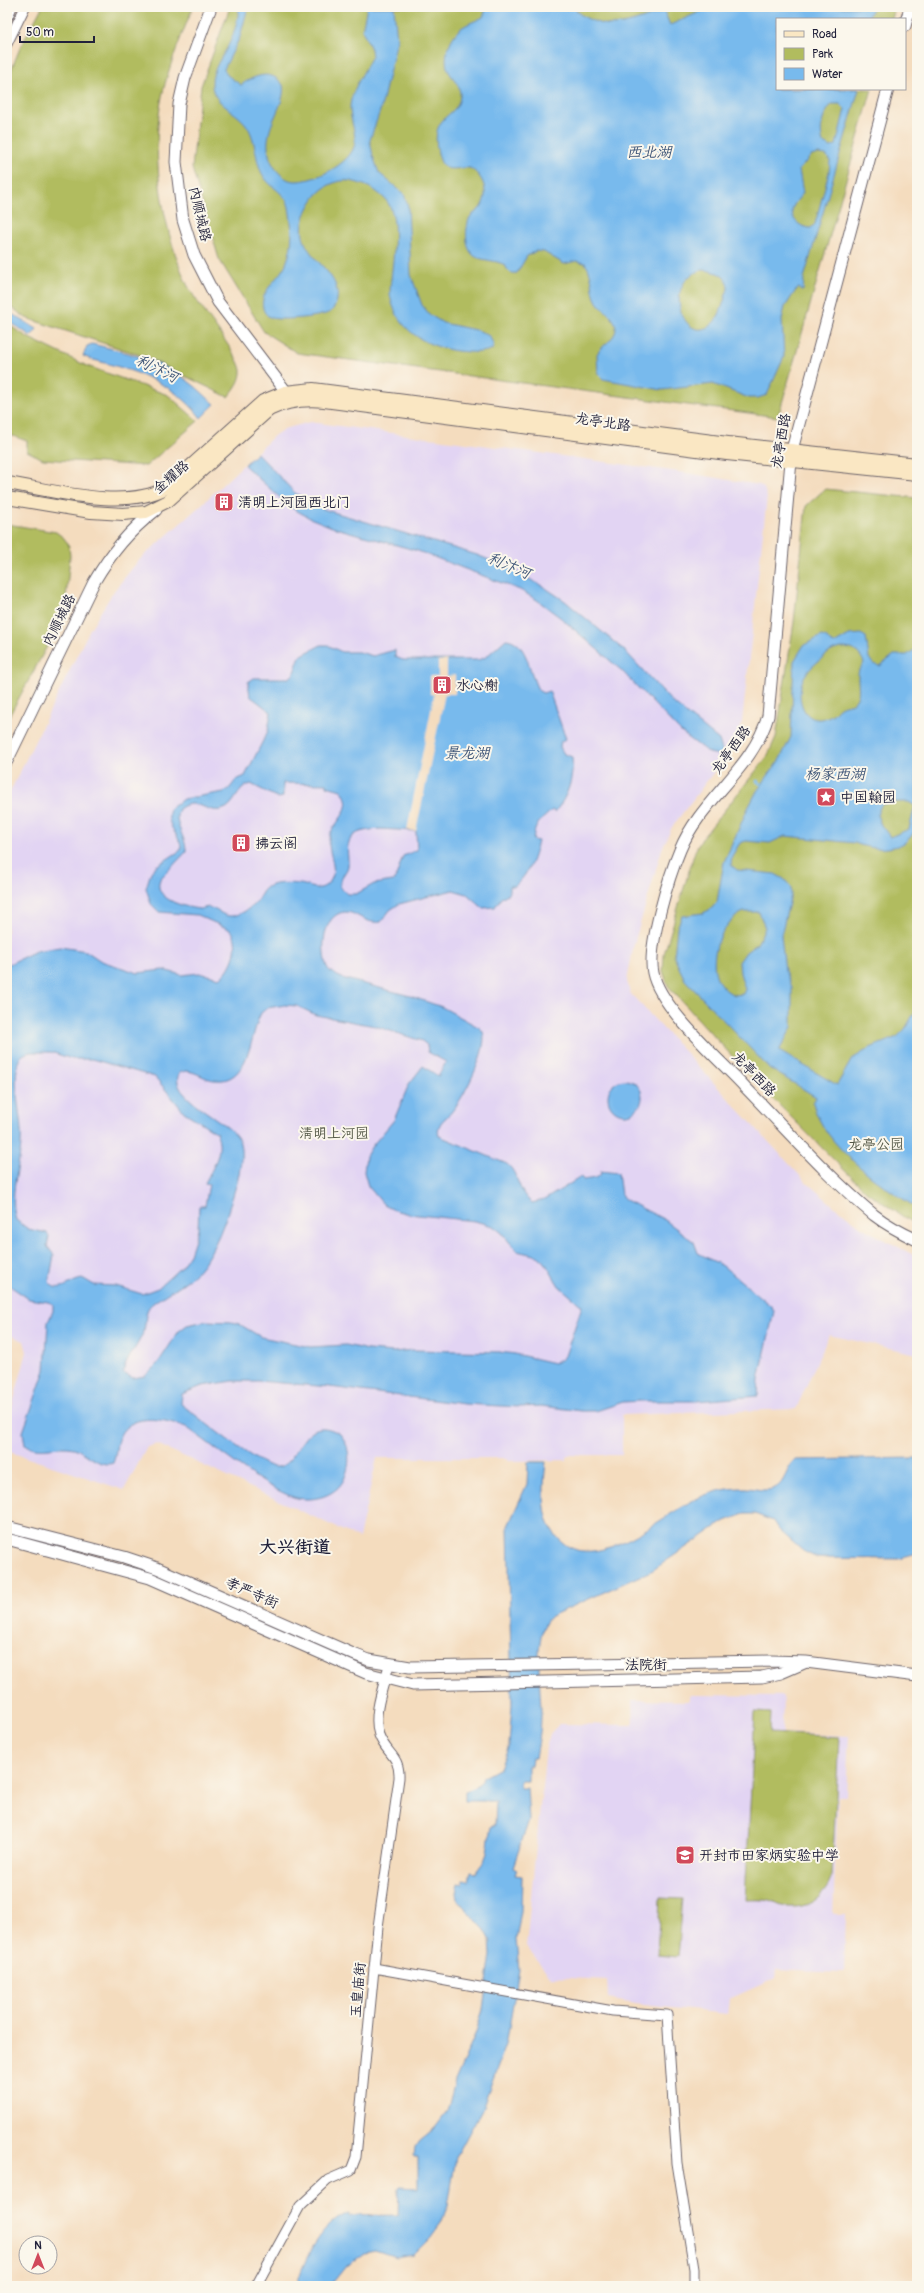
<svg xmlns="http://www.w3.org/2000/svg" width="924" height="2293" font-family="Pangolin,'LXGW WenKai TC',sans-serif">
	<rect width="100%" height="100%" fill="#fbf7ec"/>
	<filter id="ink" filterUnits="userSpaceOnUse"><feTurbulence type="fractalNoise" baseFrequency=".025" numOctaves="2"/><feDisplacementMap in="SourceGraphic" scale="8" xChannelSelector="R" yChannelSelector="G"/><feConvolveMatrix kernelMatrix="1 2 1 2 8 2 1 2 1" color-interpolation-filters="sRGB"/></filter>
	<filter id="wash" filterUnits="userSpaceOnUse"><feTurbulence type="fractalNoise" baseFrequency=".012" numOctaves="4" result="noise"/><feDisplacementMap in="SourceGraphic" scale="16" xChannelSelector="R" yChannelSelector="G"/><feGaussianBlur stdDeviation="0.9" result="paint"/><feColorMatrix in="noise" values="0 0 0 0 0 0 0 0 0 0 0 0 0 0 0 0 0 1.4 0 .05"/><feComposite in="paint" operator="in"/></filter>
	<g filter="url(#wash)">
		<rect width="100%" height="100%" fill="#f4dcbe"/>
		<g fill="#e2d4f3">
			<polygon points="310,422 687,473 760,485 764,488 767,497 742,722 732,748 672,827 662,849 634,944 627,981 630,993 805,1181 835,1207 863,1228 917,1257 917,1354 829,1335 796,1409 622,1415 622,1455 571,1455 567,1457 567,1460 508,1461 508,1458 377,1458 359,1538 157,1444 147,1447 124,1490 7,1451 7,1425 27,1352 24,1341 7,1334 7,798 90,629 114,591 139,560 200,506 275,435 284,429"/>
			<polygon points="691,1695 783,1696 782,1733 849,1736 846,1796 838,1796 833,1914 846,1914 844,1973 777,1970 776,1978 729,1999 727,2014 635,2004 608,1999 607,1980 551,1977 526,1947 546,1748 550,1734 559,1724 633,1725 632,1700 688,1701"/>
		</g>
		<g fill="#b1bc5e" stroke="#6a6f4c">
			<path d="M42,7H193C183,32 172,58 165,84C148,144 161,223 185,280C195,304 238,352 241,370C242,380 234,390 228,397L146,357L26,318L7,304V80L20,48Z"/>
			<polygon points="230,7 895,7 892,19 777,19 777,89 872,89 778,417 297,353 264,332 219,259 192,168 201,86"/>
			<polygon points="7,324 29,338 87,366 168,395 198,421 146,466 43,459 27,451 27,441 7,434"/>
			<polygon points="825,489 917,498 917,1226 867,1192 841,1167 752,1078 668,986 663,971 664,954 695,851 703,837 767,757 776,737 794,622 806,506"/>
			<polygon points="7,524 56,532 64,538 69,546 70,556 66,599 50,641 7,720"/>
			<path d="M755,1712L771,1713L770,1733L839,1737L832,1876C825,1899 805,1911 782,1906C778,1905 774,1902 770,1901C762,1899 753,1900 745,1900Z"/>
			<polygon points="660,1898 683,1899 678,1957 657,1955"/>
		</g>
		<g fill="#78baed" stroke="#4d6e94" fill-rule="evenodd">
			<path d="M239,7H248L240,37L224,69L227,75L241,85C255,75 272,69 283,85C287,106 262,126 269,155C271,164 279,176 289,180C307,186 354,164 355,142C356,129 347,114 351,100C355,85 365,70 372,56L371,49L362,30L367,7H394L397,40L381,108L370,140L373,156L379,173L404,194L408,206L411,275L422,305L430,315L443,323L480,331L489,336L493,343V349C481,354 469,352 457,351C424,346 397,330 390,295C390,272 403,217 385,199C375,189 365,184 350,181C338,179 323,186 315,197C275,254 343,262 337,300C336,304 334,309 330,312C323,317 281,321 272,318C268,317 264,313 263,308C259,290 282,277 287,261C294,243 292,226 289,207C287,194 271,188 264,177C253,160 258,135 242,120C232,110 213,102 212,85C211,69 224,56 230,42C235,31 238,20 239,7Z"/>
			<path d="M487,7H574C578,14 584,17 591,20C616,32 639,19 664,11L670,25L711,7H874L867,19H777V89H859L804,278L803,291L799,288L796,290L785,307L782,319L784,357L767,395L758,398H749L713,384L662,390L603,379L598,374L597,354C602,345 614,340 616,330C617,317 603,311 597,302C590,290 595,278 585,263L576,261L564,264L544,252L536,251L527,256L517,273C510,274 508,271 505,265C496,260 485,261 476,257C464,251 465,227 470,217C473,213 479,211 481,207C490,192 483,176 470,168C453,167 443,176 438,153C429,113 457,119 460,97C461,86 454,80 449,72C442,60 449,39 459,30C465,24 476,21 483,17ZM832,104H840L845,109L836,145L831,147L823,143C819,129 822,115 832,104ZM818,154L826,155L830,161L829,172L815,224L811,228C800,228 789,218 793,207C795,202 800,197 803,193L799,170L811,156ZM702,270C715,271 728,274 728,289C724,299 721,316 713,323C685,350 659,282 702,270Z"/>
			<polygon points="7,311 37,329 31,336 7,320"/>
			<path d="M92,344C126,352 163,361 192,384C200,390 207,398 215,404L201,418C173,381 132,370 90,359L83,356L87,346Z"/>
			<polygon points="257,453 295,493 323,509 477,555 509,568 544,587 565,601 625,651 672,702 719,740 724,756 709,753 682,733 621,670 561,618 537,600 520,590 418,551 332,527 310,518 290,507 244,465"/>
			<path d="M861,634L866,637L869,658L873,664L880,666L894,655H907L917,648V829C913,833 909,840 904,843C891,851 869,849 855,843L785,836L770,843L746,841L740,843L732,856L731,865L737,870L775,874L784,879L791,887V895L781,935L785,971L792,987V1027L779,1051L837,1085L852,1059L870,1048L897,1037L905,1029L917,1008V1208C881,1185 823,1146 813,1103L816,1097L769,1068L685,980L674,957L677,928L682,916L703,913L711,909L717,902L724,862L747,810L757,791L780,759L791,737L794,661L804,645L822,636L827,638L830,642L834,644L849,635ZM842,648C853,648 860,652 864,663C863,665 860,668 859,670C856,679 861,690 857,698C854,706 844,703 839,708C836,710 835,713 833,714C806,732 793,699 804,677C808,670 814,665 821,659C828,653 833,649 842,648ZM890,802H909L915,806L909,829L890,837L881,825L877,815L881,805ZM744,912H759L765,928L757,944L746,952L739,962L740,973L745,989L743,994L735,995C699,982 715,924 744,912Z"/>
			<path d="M506,639C529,641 529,676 539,691L543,693L549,691L566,739L561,741L560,747L564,754L572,757C574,778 568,796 555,812L552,810C541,821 535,822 533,840L538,841C534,859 529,873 515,886H509V893L501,898L495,907L483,908L467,894L453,890L399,904L390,910L381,922C363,925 355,908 340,913C322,920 321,952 327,967C330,973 336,975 342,978L410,996L442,1007L480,1028L483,1032C489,1048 464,1097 453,1110C449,1116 441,1120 439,1127C438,1130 438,1133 439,1136L507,1164C519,1173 517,1192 532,1203L544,1200L581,1177L583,1180L596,1178L601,1174L600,1171L618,1173L621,1195L624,1199L665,1220L694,1242L698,1253L723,1266L772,1307L774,1311L759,1379L758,1396L696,1401H640L623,1402L596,1411H582L541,1406L520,1407L464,1404L330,1387L258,1381H233L202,1386L182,1394L181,1404C197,1416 257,1465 274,1467C300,1470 300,1409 340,1434C350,1446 351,1462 345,1477C337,1498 307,1504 288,1495C255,1481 216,1448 186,1427C167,1420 133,1411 120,1435C115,1444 117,1454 113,1463C99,1468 86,1452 74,1448C57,1444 41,1453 25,1445L23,1432L45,1370L48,1322L53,1311V1304L48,1302L29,1299L7,1284V965L36,951L60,947L86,951L101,961L138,973L163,970L182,975L199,973L220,978C233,968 241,944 231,930L197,915L159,912L151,904L146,888L151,872L155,867L181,850C182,835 164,827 170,809L183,799L224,792L229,789L236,780L245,776L268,731L271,712L250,696L248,682L254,678H289L293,675L300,656L321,645H327L342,652H359L373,656L395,650V657L403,660H478L486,657ZM283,783L327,784V786L341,790C355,806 339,818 331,832C322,849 345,872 325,886C317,892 307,884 299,884C291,883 282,883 275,884C262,887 263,893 256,902C252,907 242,914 236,915C226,919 220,911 211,908C207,906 203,909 199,909C184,907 152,899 160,879L186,852C187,837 172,824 179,809C196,796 205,813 221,810C236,807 236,787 251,784L278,798L283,797ZM380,829L416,831L417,850L403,856L395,880L393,881L374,884L356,894H347C344,891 340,888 340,884C340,877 347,872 348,866C349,856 344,845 353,836C359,830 372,830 380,829ZM285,1005L297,1006L316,1015L375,1026L422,1041L427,1045L428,1052L446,1062L438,1076L423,1066L409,1084L394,1120L372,1146L366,1156L364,1172L368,1186L384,1205L394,1210L409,1214L475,1221L493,1226L501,1232L517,1251L538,1256L544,1261L559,1286L582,1306L565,1356L561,1360L554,1363L515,1354L499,1352L413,1350L394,1352L368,1350L346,1345L310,1347L261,1337L239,1324L231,1322L206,1321L187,1325L179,1331L158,1363L145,1376L133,1378L123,1373C125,1360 138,1346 143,1333C147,1324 143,1311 152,1304C170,1290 190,1283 204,1263C220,1239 229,1210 237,1182C240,1171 243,1154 240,1143C234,1121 167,1099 179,1073L185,1071C196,1071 204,1079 214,1080C250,1085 250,1034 261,1013L267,1008ZM30,1052H51L72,1059H92L155,1077L184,1112L216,1132C225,1150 213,1167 205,1183L209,1184L205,1206H199L198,1230L190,1254L181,1267L158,1288L142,1294L116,1286L94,1285L84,1279C72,1279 66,1290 54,1287L49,1282L54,1255L47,1246L49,1236L47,1233L28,1229L16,1220C9,1195 19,1169 21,1144C23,1117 12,1090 18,1063C20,1056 23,1054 30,1052Z"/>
			<circle cx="625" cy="1097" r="17"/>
			<path d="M917,1458V1554L899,1559L817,1558L803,1551L778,1529L773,1521L755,1514H744L723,1522L653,1570L551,1616C531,1633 542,1693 541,1718C541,1731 538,1745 536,1758H532L531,1766H528V1781H520V1788H527L529,1820L513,1867L517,1869L515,1875L522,1876L521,1911L516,1939L519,1970L506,2045L482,2109L456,2157L448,2206L441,2223L430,2238L413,2255L396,2258L375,2251L364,2253L346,2266L330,2286H297C302,2261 324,2220 350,2213V2216L398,2215L399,2187L418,2188V2157H414L415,2147L420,2140L435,2128L447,2112L455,2081L476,2032L483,2009L491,1955L490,1939L485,1930L457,1899L456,1894L458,1883L463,1884L464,1880L469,1881L471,1872L476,1873L483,1864L487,1853L491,1826H495L496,1801H465V1791L474,1788L482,1781L483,1777L500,1768L509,1745L512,1705L508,1526L527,1484L528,1462H546C543,1488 540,1523 562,1542C599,1574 663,1514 698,1498C711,1492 727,1488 742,1488C753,1487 764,1493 775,1488C786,1483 786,1466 796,1460Z"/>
		</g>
		<polygon fill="#f4dcbe" points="447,660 447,676 455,675 455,694 445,694 416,831 407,830 434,695 430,694 430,676 438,676 438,661"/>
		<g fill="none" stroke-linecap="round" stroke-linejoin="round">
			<polyline stroke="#78baed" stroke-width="3" points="757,781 761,784"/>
		</g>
	</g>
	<g filter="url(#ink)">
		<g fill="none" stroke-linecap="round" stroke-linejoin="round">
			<g stroke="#6c6369" stroke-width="11">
				<g id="minor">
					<polyline points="7,44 25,7"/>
					<polyline points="374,1968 613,2011 667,2015 677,2163 694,2269 694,2286"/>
					<path d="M256,2286L300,2206L328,2180L351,2170L356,2157L378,1927L399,1778C400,1755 386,1754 379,1735C372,1714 384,1685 389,1665"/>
				</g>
			</g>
			<g stroke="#6c6369" stroke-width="13">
				<g id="tertiary">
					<polyline points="211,7 185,78 179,104 176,162 183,220 194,255 218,302 291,398"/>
					<polyline points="7,16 11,7"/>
					<polyline points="905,26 910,7"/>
					<path d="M888,89L792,450L768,716C753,769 701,799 680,850C669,876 647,947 653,973C660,1008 720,1060 745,1087C787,1130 827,1176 874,1215C887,1225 902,1233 917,1240"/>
					<path d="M7,761L94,582C111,553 129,531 156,510"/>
					<polyline points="7,1527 124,1557 157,1568 353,1654 369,1660 410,1667 771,1661 806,1662 917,1676"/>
					<polyline points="7,1539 150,1578 366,1673 413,1685 762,1677 781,1673 804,1663"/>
				</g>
			</g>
			<g stroke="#6c6369" stroke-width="14">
				<g id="secondary">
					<path d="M7,483C53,490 123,511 166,488L263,401L285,392L313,389L728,443L917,464"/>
					<path d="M7,498L91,512L123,514L146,512L168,501L269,410C287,401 304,399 324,401L727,454L917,474"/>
				</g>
			</g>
			<use href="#minor" stroke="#fff" stroke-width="9"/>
			<use href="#tertiary" stroke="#fff" stroke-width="11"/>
			<use href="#secondary" stroke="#fae7c3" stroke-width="12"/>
		</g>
	</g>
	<defs>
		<g id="building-square" transform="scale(1)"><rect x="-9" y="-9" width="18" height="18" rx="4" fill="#d1495b" stroke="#fbf7ec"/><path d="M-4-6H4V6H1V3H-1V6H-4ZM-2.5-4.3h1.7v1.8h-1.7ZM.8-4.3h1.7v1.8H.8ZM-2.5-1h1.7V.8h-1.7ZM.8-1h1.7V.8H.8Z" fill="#fff"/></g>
		<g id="sight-square" transform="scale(1)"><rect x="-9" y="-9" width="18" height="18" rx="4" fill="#d1495b" stroke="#fbf7ec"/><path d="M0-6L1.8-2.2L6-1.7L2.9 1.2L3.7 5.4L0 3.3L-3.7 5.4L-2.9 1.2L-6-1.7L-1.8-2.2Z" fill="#fff"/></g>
		<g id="school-square" transform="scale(1)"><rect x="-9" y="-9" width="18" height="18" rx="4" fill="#d1495b" stroke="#fbf7ec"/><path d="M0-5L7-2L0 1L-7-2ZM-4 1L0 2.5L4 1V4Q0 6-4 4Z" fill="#fff"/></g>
	</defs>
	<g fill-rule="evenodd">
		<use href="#building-square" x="224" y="502"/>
		<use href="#building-square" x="442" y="685"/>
		<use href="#sight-square" x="826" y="797"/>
		<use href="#building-square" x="241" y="843"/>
		<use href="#school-square" x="685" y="1855"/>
	</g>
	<g text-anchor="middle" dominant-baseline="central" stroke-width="4" stroke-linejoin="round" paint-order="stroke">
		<g font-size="14" fill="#22223b" stroke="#fbf7ec">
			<text transform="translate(200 214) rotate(77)">内顺城路</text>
			<text transform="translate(603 422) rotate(8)">龙亭北路</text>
			<text transform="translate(781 441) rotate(-80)">龙亭西路</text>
			<text transform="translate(171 477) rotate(-41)">金耀路</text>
			<text transform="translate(59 620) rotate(-64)">内顺城路</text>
			<text transform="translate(731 750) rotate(-54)">龙亭西路</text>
			<text transform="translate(754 1074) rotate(46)">龙亭西路</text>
			<text transform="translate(252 1593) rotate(24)">孝严寺街</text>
			<text transform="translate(646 1665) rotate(-1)">法院街</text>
			<text transform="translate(358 1990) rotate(-85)">玉皇庙街</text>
		</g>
		<g font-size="14" fill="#22223b" stroke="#fbf7ec" text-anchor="start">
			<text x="238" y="502">清明上河园西北门</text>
			<text x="456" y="685">水心榭</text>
			<text x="840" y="797">中国翰园</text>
			<text x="255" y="843">拂云阁</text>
			<text x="699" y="1855">开封市田家炳实验中学</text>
		</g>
		<g font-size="14" fill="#545847" stroke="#fbf7ec">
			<text x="334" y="1133">清明上河园</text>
			<text x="876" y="1144">龙亭公园</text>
		</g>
		<g font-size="15" font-style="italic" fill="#405779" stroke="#fbf7ec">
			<text x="649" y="152">西北湖</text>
			<text transform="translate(157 369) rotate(26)">利汴河</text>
			<text transform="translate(509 566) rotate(23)">利汴河</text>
			<text x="467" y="753">景龙湖</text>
			<text x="835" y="774">杨家西湖</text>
		</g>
		<g font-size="18" font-weight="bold" fill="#22223b" stroke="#fbf7ec">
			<text x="295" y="1547">大兴街道</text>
		</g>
	</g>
	<rect width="924" height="2293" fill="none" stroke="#fbf7ec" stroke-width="24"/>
	<rect x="776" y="18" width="130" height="72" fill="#fbf7ec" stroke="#a4a2a5"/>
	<rect x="784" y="31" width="20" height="6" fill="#fae7c3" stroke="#a4a2a5"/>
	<text x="812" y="38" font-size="12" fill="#22223b">Road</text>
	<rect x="784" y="48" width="20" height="12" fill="#b1bc5e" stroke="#a4a2a5"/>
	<text x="812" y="58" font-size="12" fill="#22223b">Park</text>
	<rect x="784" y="68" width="20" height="12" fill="#78baed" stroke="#a4a2a5"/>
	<text x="812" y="78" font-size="12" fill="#22223b">Water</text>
	<g transform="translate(38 2255)"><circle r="19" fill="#fbf7ec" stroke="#a4a2a5"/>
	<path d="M0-3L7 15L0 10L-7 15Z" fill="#d1495b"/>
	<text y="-6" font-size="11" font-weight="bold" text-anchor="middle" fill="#22223b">N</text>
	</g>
	<path d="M20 36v6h74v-6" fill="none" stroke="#22223b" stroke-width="2"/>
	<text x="26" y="36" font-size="12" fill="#22223b" stroke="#fbf7ec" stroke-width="3" paint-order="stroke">50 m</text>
</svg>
